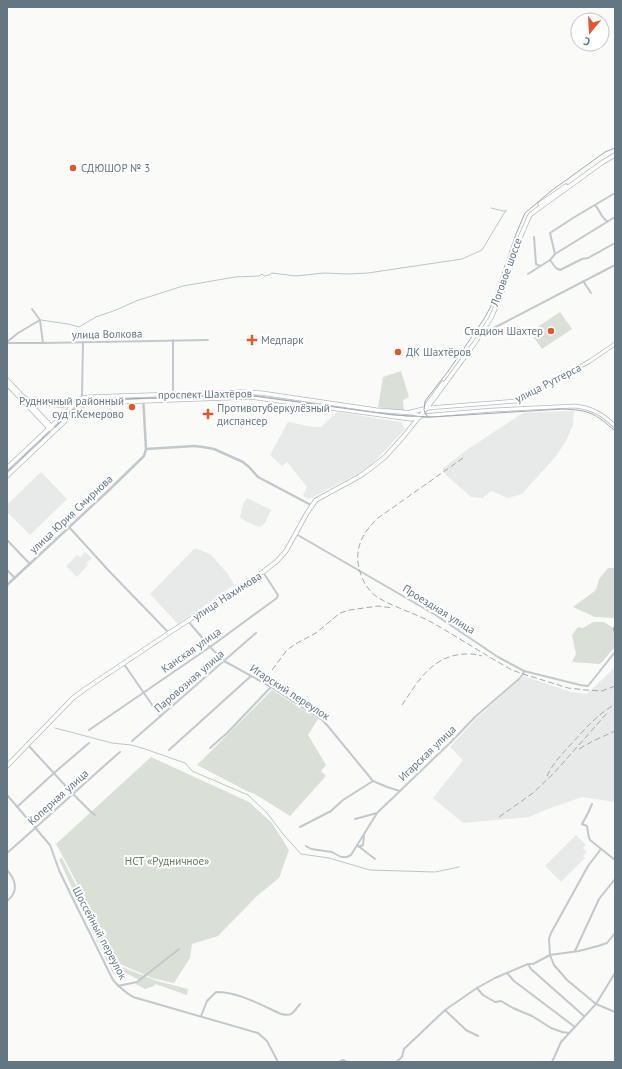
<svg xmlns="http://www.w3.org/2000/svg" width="622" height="1069" font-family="'PT Sans',sans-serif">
	<rect width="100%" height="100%" fill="#fafaf8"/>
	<g fill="#e8e9e9">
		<polygon points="574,411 573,425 566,441 556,456 522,494 508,498 491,491 483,498 471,497 446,475 442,469 468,449 523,413 540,412"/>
		<polygon points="337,412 401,422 405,429 372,464 361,472 309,499 303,496 307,487 287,462 282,466 270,455 288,422 313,427 321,427"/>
		<polygon points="41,472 67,499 30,535 7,512 7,505"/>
		<polygon points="247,498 271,510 265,523 260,527 259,527 245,521 240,517 243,504"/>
		<polygon points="195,548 210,554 228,574 234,585 178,624 150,594"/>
		<polygon points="85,552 92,558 86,563 88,565 77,577 66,566 77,555 80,557"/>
		<polygon points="615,667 615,802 582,797 548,809 529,817 463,823 433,798 463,760 450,747 476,719 524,676 571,692 587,694"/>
		<polygon points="576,835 586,845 583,848 587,852 583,856 585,858 561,882 545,866"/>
	</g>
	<g fill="#dadfd7">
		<polygon points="560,312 572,329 542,349 530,332"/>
		<polygon points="401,371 409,397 403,400 404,411 378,407 383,377"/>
		<polygon points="608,568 615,568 615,618 595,617 573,607 596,590 599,579"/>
		<polygon points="593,622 604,622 615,629 615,647 600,664 572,662 576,654 572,635 578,627 583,628"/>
		<polygon points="272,690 318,719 308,735 326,765 321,771 326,776 290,816 255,794 247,791 197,765"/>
		<polygon points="151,757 249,802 272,823 289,850 279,878 257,896 218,936 192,944 190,958 174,983 152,978 118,963 68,866 56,844"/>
		<polygon points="62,858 117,965 157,981 188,989 187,995 155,984 154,986 145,989 136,984 139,980 124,972 118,975 113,973 84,915 59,859"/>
	</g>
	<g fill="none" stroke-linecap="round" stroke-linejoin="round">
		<g stroke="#bbc7cb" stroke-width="1">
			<polyline points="491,208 503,211 506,211"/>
			<polyline points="41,320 68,324 79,327 96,317 116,310 136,301 183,286 235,277 259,276 262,274 264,276 269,275 272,273 296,276 324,273 347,274 368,273 462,259 482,250 506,210"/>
			<polyline points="55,728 112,743 131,745 145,749 185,763 192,771 248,795 267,813 283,834 301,854 329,858 370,870 435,872 459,867"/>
		</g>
		<g stroke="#b3babf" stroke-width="4.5">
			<g id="secondary">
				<polyline points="428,408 517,401 590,361 615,344"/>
				<path d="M420,416L493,410L575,406C593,408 602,414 615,426"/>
			</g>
		</g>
		<g stroke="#b5babe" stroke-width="5">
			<g id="primary">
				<polyline points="540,204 566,186"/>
				<polyline points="7,380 53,428"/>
				<polyline points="7,384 51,430"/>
				<polyline points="427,405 443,383"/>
				<polyline points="411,412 428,408"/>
				<polyline points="7,468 78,401 83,398 91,397 241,392 261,393 376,410 413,413 420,416"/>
				<polyline points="7,476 81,406 89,403 251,397 411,419 419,417"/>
				<polyline points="7,766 73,698 85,689 169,633 263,572 277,561 286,551 307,513 316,500 360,476 371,468 385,457 403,437 433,400 474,344 491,318 501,295 520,238 529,217 531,214 603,162 615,155"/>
			</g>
		</g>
		<g stroke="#c3c8cc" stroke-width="2">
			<path d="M595,205C600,210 601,218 607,221"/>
			<polyline points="534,237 536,264 540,266"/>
			<polyline points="555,254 615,217"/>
			<polyline points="550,260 556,268 560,270 582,259 588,258 615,243"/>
			<polyline points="528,274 550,260 555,254 550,233 573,218 615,193"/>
			<polyline points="583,281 591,293"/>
			<polyline points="40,320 43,343"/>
			<polyline points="490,330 615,265"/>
			<polyline points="7,342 18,333 40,320 32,309"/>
			<polyline points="83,342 82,395 83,398"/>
			<polyline points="7,343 43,343 208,340"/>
			<polyline points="173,394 173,340"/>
			<path d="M24,396C39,404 56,410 73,405"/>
			<polyline points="69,527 109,571 169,633"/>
			<polyline points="296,534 434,614 498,657 524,671 580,685 588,686 615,652"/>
			<polyline points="7,540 30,564"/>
			<polyline points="7,570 15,578"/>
			<polyline points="188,621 210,647 224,661 271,687 322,720 327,725 373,781 387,787 400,791"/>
			<polyline points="124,664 157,712 161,716"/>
			<polyline points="89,730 210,647 277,598 278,595 276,592 263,572"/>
			<polyline points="132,741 256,633"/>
			<polyline points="28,745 73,794 90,811 95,815"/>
			<polyline points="210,748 227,733 271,687"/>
			<polyline points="169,750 251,676"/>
			<path d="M7,795L50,845L59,870L70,893L113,980C119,987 125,992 133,997L258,1033L267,1041L278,1062"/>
			<path d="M592,804L588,813L582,824L587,826C588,831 588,836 590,840L615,860"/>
			<polyline points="17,807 54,773 89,743"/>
			<polyline points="355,819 377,813"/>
			<polyline points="300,827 331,811 343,800 373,781"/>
			<polyline points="357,845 375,859"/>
			<polyline points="306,846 311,849 332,852 341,857 347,857 351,855 377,813 452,741 475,717 519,679 523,674 524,671"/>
			<polyline points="359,847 363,845 364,836"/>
			<polyline points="601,849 588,866 551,933 549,939 550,955 554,965 567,980 596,1004 615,1012"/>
			<path d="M7,853C45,820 82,785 120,752"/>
			<path d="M7,870C16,880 19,892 7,901"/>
			<polyline points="575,951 599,899 615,879"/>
			<polyline points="528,964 531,969 584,1016"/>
			<polyline points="507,973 514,981 575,1027"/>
			<polyline points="118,986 137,982 179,949"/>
			<polyline points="477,988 483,995 495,1002 501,1001 513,1008 532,1016 551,1028 562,1032 569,1033"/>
			<polyline points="445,1010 466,1030 478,1036"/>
			<path d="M201,1016L207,1001L216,992C239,992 261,1005 281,1014C293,1017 293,1012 300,1004"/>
			<polyline points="339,1062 343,1060 347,1062"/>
			<polyline points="396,1062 402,1057 404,1049 445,1010 477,988 495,978 528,964 533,964 550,955 579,951 598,946 607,943 615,933"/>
			<polyline points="552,1062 561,1042 596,1004 615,973"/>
		</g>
		<g stroke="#c3c8cc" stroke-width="2.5">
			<polyline points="146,449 195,446 203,447 214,449 243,462 249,467 258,477 311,505"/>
			<polyline points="7,585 108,491 144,456 146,449 143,395"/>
		</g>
		<use href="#secondary" stroke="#fff" stroke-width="3"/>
		<use href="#primary" stroke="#fff" stroke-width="3.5"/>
		<g stroke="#a2aab0" stroke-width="1">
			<polyline points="429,417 426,415 424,410 425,401 449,370 484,319 491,306 516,234 525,213 551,191 605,152 615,148"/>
			<path d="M7,472L80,403L84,401L90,400L246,395L393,415L432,417L562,409C589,410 595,413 615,431"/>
			<polyline points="615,625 613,629 615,633"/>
		</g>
		<g stroke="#a2aab0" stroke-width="1" stroke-dasharray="6 3" stroke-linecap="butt">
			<path d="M463,458L378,518C360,535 353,552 361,575C364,584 370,592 377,597C395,608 415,613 433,623C459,638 485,655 512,670L523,674L568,688L586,690L602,691L615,686"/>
			<polyline points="272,670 287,650 297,643 316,633 340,613 350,610 378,606 393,608"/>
			<path d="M402,705C411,692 420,676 433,666C446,655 466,651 482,656"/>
			<polyline points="579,749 593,741 615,731"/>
			<path d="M547,776C553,763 563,753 572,743C585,729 596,716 612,706"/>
			<polyline points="499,817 519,803 533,793 554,773 608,712"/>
		</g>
	</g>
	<g fill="#e4572e" stroke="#fff" stroke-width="1.5">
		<circle cx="73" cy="168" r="4"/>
		<circle cx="551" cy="331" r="4"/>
		<path d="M250 334h4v4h4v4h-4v4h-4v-4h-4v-4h4z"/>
		<circle cx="398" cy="352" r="4"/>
		<circle cx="132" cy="407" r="4"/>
		<path d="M206 408h4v4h4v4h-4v4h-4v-4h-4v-4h4z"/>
	</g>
	<g text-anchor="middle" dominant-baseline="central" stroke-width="4" stroke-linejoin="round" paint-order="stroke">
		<g font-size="11" fill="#657683" stroke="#fff" text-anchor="start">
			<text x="81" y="168">СДЮШОР № 3</text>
			<text x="543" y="331" text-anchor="end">Стадион Шахтер</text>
			<text x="261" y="340">Медпарк</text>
			<text x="406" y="352">ДК Шахтёров</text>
			<text x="124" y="401" text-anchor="end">Рудничный районный<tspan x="124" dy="13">суд г.Кемерово</tspan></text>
			<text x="217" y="408">Противотуберкулёзный<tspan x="217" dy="13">диспансер</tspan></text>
		</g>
		<g font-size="11" fill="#657683" stroke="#fff">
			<text transform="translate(506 272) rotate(-70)">Логовое шоссе</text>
			<text transform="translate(107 334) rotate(-1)">улица Волкова</text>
			<text transform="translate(548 383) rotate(-27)">улица Рутгерса</text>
			<text transform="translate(205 394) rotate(-1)">проспект Шахтёров</text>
			<text transform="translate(71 514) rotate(-43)">улица Юрия Смирнова</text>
			<text transform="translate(227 596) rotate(-33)">улица Нахимова</text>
			<text transform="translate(439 609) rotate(32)">Проездная улица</text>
			<text transform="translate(191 650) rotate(-35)">Канская улица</text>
			<text transform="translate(189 681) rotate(-41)">Паровозная улица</text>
			<text transform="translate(290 692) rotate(33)">Игарский переулок</text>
			<text transform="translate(427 753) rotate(-44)">Игарская улица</text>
			<text transform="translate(58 797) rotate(-42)">Коперная улица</text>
			<text transform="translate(100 933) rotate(62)">Шоссейный переулок</text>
		</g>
		<g font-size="11" fill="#687a64" stroke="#fff">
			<text x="167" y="861">НСТ «Рудничное»</text>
		</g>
	</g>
	<rect width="622" height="1069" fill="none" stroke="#657683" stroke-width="16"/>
	<g transform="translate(590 32) rotate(198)"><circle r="19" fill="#ffffff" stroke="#c1c8cd"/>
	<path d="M0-3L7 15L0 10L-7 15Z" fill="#e4572e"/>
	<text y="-6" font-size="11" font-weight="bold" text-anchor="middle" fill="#657683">С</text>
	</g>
</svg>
